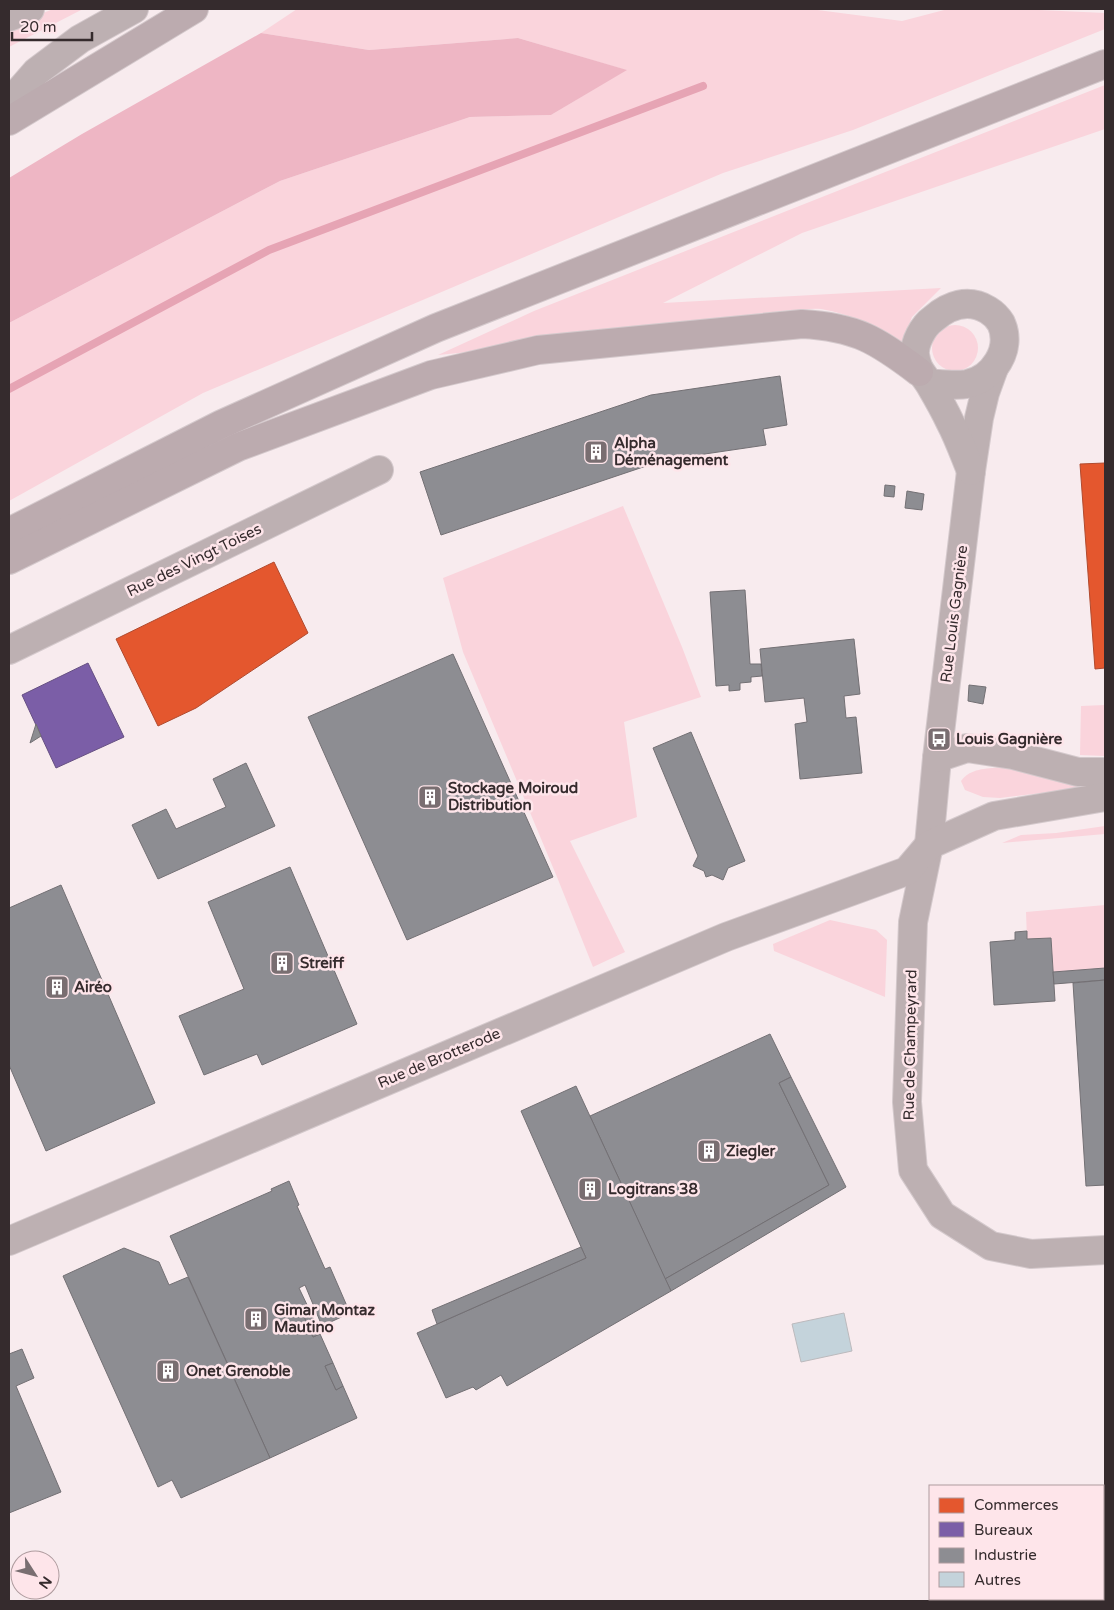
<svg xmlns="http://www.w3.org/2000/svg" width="1114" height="1610" font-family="'Varela Round',sans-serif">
	<rect width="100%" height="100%" fill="#f8ebee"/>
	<g fill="#fad4dc">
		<polygon points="53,9 83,9 9,47 9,27"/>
		<polygon points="297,9 810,9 902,21 948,9 1018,9 1105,13 1105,29 853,130 723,173 203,393 9,501 9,323 280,181 470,117 551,115 626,70 518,38 369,50 261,33"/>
		<path d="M1105,85V129L802,233L663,303L941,288L912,317L902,344C876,327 852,314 821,309C811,308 800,310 790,310L540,339L479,351L438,355L534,311Z"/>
		<circle cx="955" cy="348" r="23"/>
		<polygon points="623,506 682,647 701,697 624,722 637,817 570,841 625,952 593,967 557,877 463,652 443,578"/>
		<polygon points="1105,705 1105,756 1080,755 1081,706"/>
		<path d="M1001,767L1091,787L1000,798L983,797L965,790L961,781C971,768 985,769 1001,767Z"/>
		<polygon points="1105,826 1105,834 1002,843 1021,835 1056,833"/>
		<polygon points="1105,905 1105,968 1053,972 1051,938 1027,939 1026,912"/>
		<polygon points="830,920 876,930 887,940 885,997 774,951 773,944"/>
	</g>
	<polygon fill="#eeb6c4" points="261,33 369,50 518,38 627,70 551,115 470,117 280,181 9,323 9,178 82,134"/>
	<g fill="#e4572e" stroke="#b04a2e">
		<polygon points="1105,463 1105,668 1095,669 1080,464"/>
		<polygon points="274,562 308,633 196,708 158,726 116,639"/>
	</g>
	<polygon fill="#7b5ea7" stroke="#664f82" points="88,663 124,737 56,768 22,695"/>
	<g fill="#8d8d92" stroke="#737074">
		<polygon points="780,376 787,425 763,429 766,445 664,460 441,535 420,472 651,395"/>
		<polygon points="885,485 895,486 894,497 884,496"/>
		<polygon points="907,491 924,494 922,510 905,508"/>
		<polygon points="745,590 750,664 761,664 762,676 751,677 751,682 740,683 740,690 729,691 729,685 716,686 710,592"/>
		<polygon points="854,639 860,694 844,696 846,718 856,717 862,773 800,779 795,724 807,722 804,698 765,702 760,649"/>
		<polygon points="453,654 553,877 407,940 308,717"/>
		<polygon points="969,685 986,687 983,704 968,701"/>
		<polygon points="36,724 41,736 30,743"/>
		<polygon points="691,732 745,861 728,868 723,880 712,875 706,877 704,871 693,866 698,856 653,748"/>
		<polygon points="246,763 275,826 158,879 132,825 166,809 176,829 226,807 213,779"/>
		<polygon points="290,867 357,1024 262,1065 257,1054 204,1075 179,1016 244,989 208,902"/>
		<polygon points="61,885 155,1103 46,1151 9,1065 9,908"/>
		<polygon points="1027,931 1027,939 1051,938 1055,1001 994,1005 990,942 1015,940 1015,932"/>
		<polygon points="1105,968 1105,980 1054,984 1053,972"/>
		<polygon points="1105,980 1105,1185 1086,1186 1073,983"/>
		<polygon points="770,1034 791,1077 779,1083 829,1185 665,1279 590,1116"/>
		<polygon points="791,1077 846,1187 671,1291 665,1279 829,1185 779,1083"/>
		<polygon points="576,1086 671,1291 507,1386 501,1375 476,1390 473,1387 446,1398 417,1333 586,1258 521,1111"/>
		<polygon points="289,1181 299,1205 297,1206 325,1269 330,1267 350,1313 322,1326 305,1285 299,1288 309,1309 302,1312 313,1337 320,1334 333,1363 325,1366 336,1390 343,1386 357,1418 270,1458 170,1236 272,1191 271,1189"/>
		<polygon points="581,1247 586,1258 437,1324 432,1310"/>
		<polygon points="124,1248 159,1262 169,1285 188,1277 270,1458 181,1498 172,1480 158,1487 63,1276"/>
		<polygon points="309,1309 320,1334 313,1337 302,1312"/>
		<polygon points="22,1349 34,1378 16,1386 61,1492 9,1513 9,1354"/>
		<polygon points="333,1363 343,1386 336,1390 325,1366"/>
	</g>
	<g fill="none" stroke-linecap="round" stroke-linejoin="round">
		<polyline stroke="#e6a4b4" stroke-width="8" points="9,389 269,250 703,86"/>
	</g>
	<polygon fill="#c4d3db" stroke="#bcbabd" points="844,1313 852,1351 801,1362 792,1324"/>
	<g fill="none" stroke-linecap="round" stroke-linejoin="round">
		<g stroke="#d4c9cc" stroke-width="30">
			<g id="minor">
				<polyline points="9,17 30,9"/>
				<polyline points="9,103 36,72 80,39 134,9"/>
				<polyline points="994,368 985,393 979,418 971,471 937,758 929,845 913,922 907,1102 913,1170 942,1215 991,1246 1031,1254 1105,1250"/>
				<path d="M929,383C941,384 955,386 967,384C993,379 1013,349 1001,323C998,318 993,313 988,310C968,298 949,305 933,319C923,326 914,343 915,355C918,372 922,372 930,385C937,397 944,409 950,422C958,437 964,454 971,471"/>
				<polyline points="9,650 379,470"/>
				<polyline points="937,758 967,748 1013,755 1078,772 1105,772"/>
				<polyline points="9,1241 726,937 907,871 929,845 994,816 1105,797"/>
			</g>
		</g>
		<g stroke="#d4c9cc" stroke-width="30">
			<g id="highway">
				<polyline points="9,121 194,9"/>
				<polyline points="9,532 222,424 436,328 1105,64"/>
				<path d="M9,560L238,447L431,375L538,350L802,324C856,327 877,340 919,372"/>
			</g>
		</g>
		<use href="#minor" stroke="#bdb0b2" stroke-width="28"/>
		<use href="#highway" stroke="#bcabaf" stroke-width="28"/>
	</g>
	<defs>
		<g id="building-square" transform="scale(1.25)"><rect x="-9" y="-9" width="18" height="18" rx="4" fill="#796e71" stroke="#fee5ea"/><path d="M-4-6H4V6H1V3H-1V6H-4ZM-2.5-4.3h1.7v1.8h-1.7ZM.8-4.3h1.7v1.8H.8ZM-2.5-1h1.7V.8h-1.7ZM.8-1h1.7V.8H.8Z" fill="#fff"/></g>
		<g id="bus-square" transform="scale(1.25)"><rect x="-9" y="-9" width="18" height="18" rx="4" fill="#796e71" stroke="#fee5ea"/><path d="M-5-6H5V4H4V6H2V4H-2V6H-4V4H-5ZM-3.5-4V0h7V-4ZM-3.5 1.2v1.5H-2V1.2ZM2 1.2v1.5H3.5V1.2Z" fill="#fff"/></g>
	</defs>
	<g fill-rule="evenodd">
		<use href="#building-square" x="596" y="452"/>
		<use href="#bus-square" x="939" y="739"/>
		<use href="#building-square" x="430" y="797"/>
		<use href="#building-square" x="282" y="963"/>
		<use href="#building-square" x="57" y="987"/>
		<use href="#building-square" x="709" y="1151"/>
		<use href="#building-square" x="590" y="1189"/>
		<use href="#building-square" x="256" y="1319"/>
		<use href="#building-square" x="168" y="1371"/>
	</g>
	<g text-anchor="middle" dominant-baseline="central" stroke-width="5" stroke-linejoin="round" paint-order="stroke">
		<g font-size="15" font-weight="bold" fill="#352b2d" stroke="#fee5ea" text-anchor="start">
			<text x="614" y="443">Alpha<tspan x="614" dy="17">Déménagement</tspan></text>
			<text x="956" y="739">Louis Gagnière</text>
			<text x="448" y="788">Stockage Moiroud<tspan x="448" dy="17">Distribution</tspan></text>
			<text x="300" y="963">Streiff</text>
			<text x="74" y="987">Airéo</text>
			<text x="726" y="1151">Ziegler</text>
			<text x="608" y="1189">Logitrans 38</text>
			<text x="274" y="1310">Gimar Montaz<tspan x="274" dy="17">Mautino</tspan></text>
			<text x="186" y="1371">Onet Grenoble</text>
		</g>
		<g font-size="15" fill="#352b2d" stroke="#fee5ea">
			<text transform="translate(194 560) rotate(-26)">Rue des Vingt Toises</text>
			<text transform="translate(954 614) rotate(-83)">Rue Louis Gagnière</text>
			<text transform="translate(910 1045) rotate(-89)">Rue de Champeyrard</text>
			<text transform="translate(439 1058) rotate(-23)">Rue de Brotterode</text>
		</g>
	</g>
	<rect width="1114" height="1610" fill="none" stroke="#352b2d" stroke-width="20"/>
	<rect x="929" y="1485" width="175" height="115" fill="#fee5ea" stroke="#ae9b9e"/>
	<rect x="939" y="1498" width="25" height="15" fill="#e4572e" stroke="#ae9b9e"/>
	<text x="974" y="1510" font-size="15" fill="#352b2d">Commerces</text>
	<rect x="939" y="1522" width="25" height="15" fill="#7b5ea7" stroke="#ae9b9e"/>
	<text x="974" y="1535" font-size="15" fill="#352b2d">Bureaux</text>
	<rect x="939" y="1548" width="25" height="15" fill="#8d8d92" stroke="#ae9b9e"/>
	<text x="974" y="1560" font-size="15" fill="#352b2d">Industrie</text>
	<rect x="939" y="1572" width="25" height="15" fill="#c4d3db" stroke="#ae9b9e"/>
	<text x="974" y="1585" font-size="15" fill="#352b2d">Autres</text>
	<g transform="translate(35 1575) rotate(126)"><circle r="24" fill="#fee5ea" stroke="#ae9b9e"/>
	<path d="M0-4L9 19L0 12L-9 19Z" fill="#796e71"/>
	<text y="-8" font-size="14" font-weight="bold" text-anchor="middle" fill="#352b2d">N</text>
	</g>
	<path d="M12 32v8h80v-8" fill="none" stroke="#352b2d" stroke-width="2.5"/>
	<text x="20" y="32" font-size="15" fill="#352b2d" stroke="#fee5ea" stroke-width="4" paint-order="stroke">20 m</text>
</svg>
